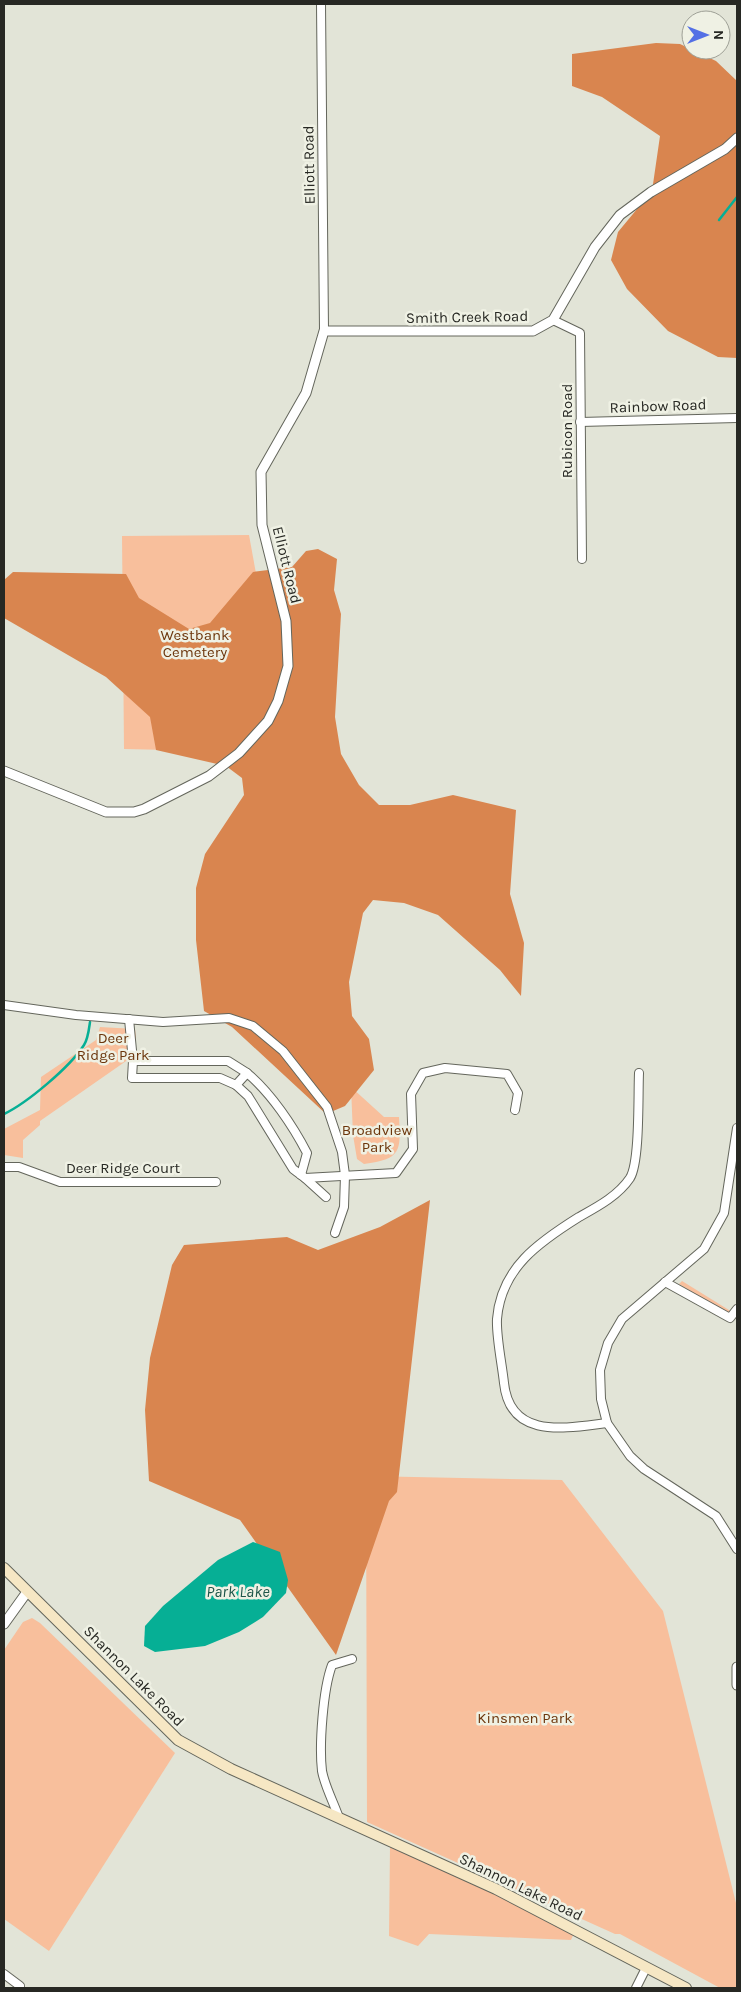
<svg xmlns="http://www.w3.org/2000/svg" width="741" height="1992" font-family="Karla,sans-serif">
	<rect width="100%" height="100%" fill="#e2e4d7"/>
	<g fill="#f8bf9c">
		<polygon points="249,535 269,645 213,751 124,749 122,536"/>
		<polygon points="100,1027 135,1029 136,1038 129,1059 40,1121 40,1125 23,1140 23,1158 4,1155 4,1129 40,1110 41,1077 96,1040"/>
		<path d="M351,1087L384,1117H399C401,1152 401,1159 364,1164L357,1159L353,1135Z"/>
		<polygon points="682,1281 737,1315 737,1319 679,1284"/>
		<polygon points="366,1476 562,1480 663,1611 737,1907 737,1988 720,1988 620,1934 615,1934 367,1822"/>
		<polygon points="32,1618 40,1623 175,1753 49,1951 4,1919 4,1650 23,1622"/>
		<polygon points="390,1847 454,1873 574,1933 571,1940 429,1934 418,1946 389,1936"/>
	</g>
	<g fill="#d9854f">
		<polygon points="656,43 680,44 716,61 737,81 737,358 718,357 668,331 627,289 611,260 618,232 652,191 660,136 602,97 572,86 572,54"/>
		<polygon points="318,549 337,559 334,590 341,614 335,717 341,754 359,785 379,805 410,805 453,795 516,810 510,894 524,943 521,996 500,970 438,915 404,903 373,900 363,913 349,982 352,1016 369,1039 374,1070 345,1106 326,1114 232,1027 204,1011 196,940 196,888 205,854 244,795 242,778 226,766 156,750 150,717 106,677 4,618 4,580 13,572 126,574 139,598 189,629 210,623 253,572 292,567 306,551"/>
		<polygon points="430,1200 397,1492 389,1501 336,1655 240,1520 149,1481 145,1410 150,1358 172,1265 184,1245 287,1237 318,1250 380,1227"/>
	</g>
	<polygon fill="#06af95" points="253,1542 280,1552 288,1580 286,1593 263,1617 239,1632 205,1646 155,1652 144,1646 145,1626 163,1606 218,1560"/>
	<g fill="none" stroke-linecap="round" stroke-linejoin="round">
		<g stroke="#06af95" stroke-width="2.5">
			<polyline points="719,220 737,197"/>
			<path d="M4,1114C27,1103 70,1067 84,1045C88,1039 89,1029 90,1022"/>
		</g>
		<g stroke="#64665c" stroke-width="10">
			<g id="minor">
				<polyline points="321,4 324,331"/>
				<polyline points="553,320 580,333 582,559"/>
				<polyline points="580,422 737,418"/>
				<polyline points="4,1005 76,1015 163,1022 229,1018 253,1026 283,1051 327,1107 342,1152 345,1175 344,1207 335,1233"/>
				<path d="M129,1019L133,1061L132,1078H220L236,1085L247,1073C271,1093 293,1126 307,1153L301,1175"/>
				<polyline points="133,1061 228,1061 247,1073"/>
				<polyline points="236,1085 248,1096 293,1169 305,1178 396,1173 413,1149 411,1094 423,1073 445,1068 507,1074 518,1093 515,1110"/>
				<polyline points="737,1128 724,1213 704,1249 622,1319 608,1343 600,1370 601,1399 607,1423 630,1456 644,1469 716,1516 737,1549"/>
				<polyline points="4,1167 19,1167 60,1182 216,1182"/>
				<polyline points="305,1178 326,1197"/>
				<polyline points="665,1282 730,1318 737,1309"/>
				<path d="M607,1423C566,1428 510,1440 504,1383C502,1364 496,1336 497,1319C501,1268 539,1242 579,1217C597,1207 618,1196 630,1178C640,1162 638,1095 639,1073"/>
				<path d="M339,1818C334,1803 325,1787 322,1771C319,1745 323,1689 332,1665L352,1659"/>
				<polyline points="4,1974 20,1986"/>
				<polyline points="636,1988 646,1968"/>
			</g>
		</g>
		<g stroke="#64665c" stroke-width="11">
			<g id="tertiary">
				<polyline points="4,771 106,812 134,812 144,809 209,776 239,753 268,721 278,701 288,666 286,621 262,525 261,472 306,393 324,331 533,331 553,320 595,247 620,215 651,192 725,149 737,138"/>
				<polyline points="4,1624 27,1592"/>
				<polyline points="737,1667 737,1685"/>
			</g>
		</g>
		<g stroke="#64665c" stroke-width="12">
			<polyline id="secondary" points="4,1568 178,1740 231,1769 496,1889 686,1988"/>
		</g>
		<use href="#minor" stroke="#fff" stroke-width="8"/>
		<use href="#tertiary" stroke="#fff" stroke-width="9"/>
		<use href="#secondary" stroke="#f6e7c4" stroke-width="10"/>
	</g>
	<g text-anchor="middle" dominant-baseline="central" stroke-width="5" stroke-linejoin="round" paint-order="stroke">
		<g font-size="15" fill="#272823" stroke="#eff1e4">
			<text transform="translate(309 165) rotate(-91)">Elliott Road</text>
			<text transform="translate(467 317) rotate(-1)">Smith Creek Road</text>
			<text transform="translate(658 406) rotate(-2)">Rainbow Road</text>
			<text transform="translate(567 431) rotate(-90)">Rubicon Road</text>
			<text transform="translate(287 565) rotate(76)">Elliott Road</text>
			<text x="123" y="1168">Deer Ridge Court</text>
			<text transform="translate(134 1676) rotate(45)">Shannon Lake Road</text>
			<text transform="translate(521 1887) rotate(26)">Shannon Lake Road</text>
		</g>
		<g font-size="15" fill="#6c360c" stroke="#eff1e4">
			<text x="195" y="635">Westbank<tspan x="195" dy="17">Cemetery</tspan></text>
			<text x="113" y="1038">Deer<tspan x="113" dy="17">Ridge Park</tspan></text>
			<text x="377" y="1130">Broadview<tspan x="377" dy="17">Park</tspan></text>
			<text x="525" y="1718">Kinsmen Park</text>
		</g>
		<g font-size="16" font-style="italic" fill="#1e564a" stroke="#eff1e4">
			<text x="238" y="1591">Park Lake</text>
		</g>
	</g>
	<rect width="741" height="1992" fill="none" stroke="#272823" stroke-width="10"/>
	<g transform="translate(706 35) rotate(90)"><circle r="24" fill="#eff1e4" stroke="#9fa197"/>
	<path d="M0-4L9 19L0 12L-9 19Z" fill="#5470e5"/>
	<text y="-8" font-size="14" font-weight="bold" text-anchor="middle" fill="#272823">N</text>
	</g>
</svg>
